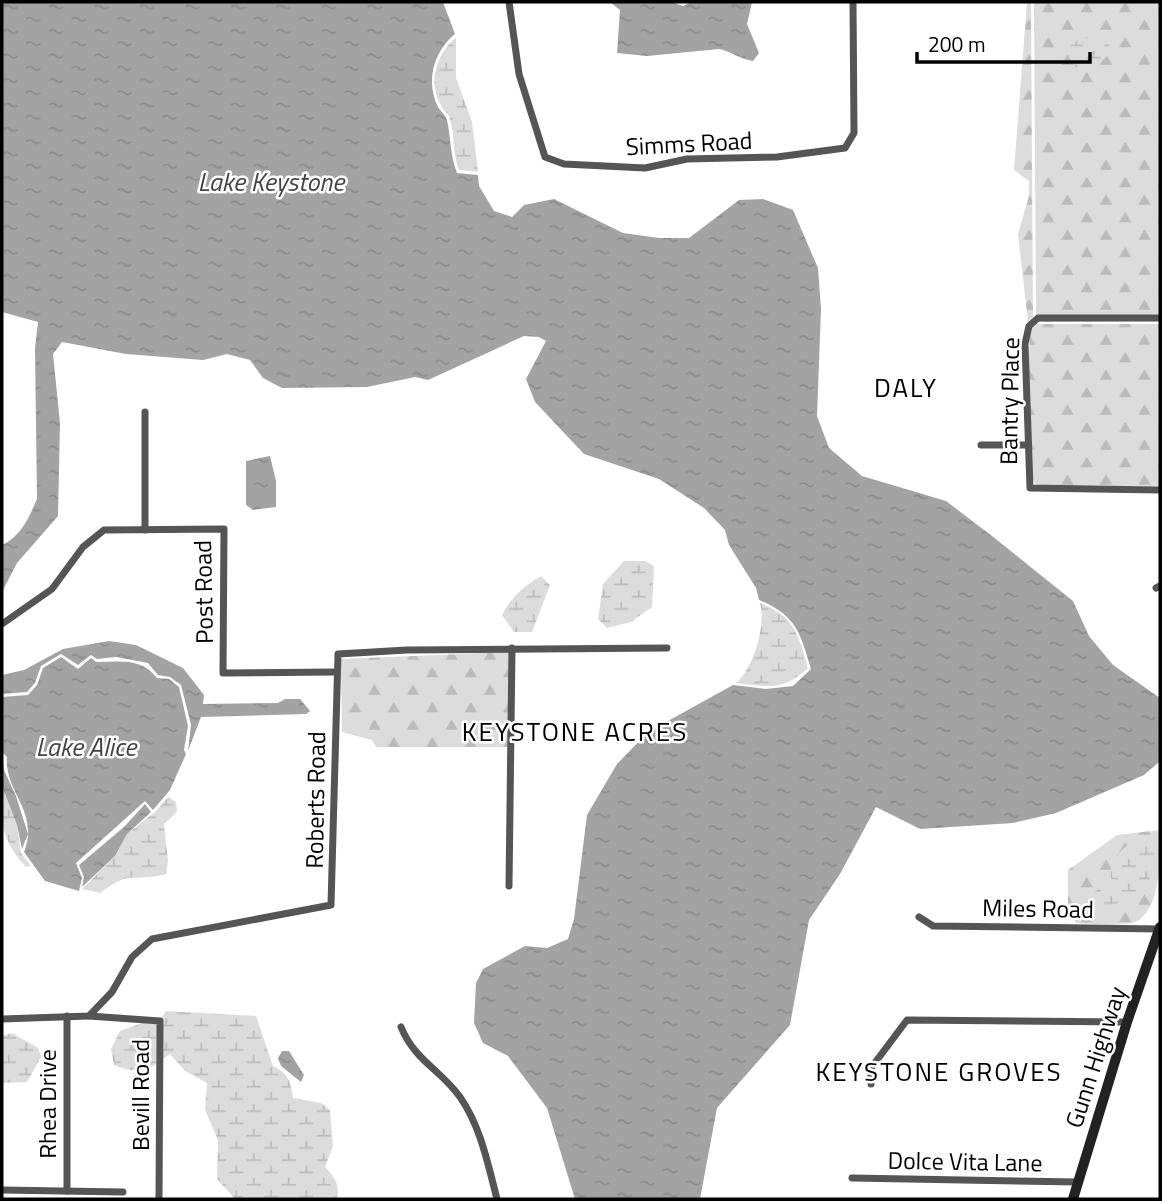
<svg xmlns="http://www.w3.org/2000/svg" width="1162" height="1201" font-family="'Titillium Web',sans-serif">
	<defs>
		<pattern id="forest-firs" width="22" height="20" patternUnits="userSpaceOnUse" patternTransform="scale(1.75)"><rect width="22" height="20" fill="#dcdcdc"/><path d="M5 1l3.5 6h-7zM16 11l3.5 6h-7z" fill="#bbb"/></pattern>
		<pattern id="wetland-marsh" width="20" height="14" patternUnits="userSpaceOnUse" patternTransform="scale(1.75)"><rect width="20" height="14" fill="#dcdcdc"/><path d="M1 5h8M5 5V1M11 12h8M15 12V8" fill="none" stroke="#bbb"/></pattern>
		<pattern id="water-ripples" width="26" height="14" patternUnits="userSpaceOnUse" patternTransform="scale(1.75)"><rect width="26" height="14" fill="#a3a3a3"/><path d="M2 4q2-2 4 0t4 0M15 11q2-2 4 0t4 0" fill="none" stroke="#8b8b8b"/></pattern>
	</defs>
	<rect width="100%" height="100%" fill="#fff"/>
	<g fill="url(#forest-firs)">
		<polygon points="1027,2 1031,2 1033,317 1028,322 1018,234 1029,196 1029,181 1014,170"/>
		<polygon points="1034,2 1160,2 1160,321 1036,322"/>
		<path d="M1030,324H1160V486L1036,485C1021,457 1030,361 1030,324Z"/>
		<polygon points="509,652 508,747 376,747 372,740 342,732 341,659"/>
		<path d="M1160,830C1160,856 1162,908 1136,922C1125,926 1088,924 1076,923L1068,910V870L1117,835Z"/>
	</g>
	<g fill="url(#wetland-marsh)">
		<polygon points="1095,36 1108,43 1111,52 1093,70 1075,67 1070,53 1072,42"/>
		<path d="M456,38V78L472,122L478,172L459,170C452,153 455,133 449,116C447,113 443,110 442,107C427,84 436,53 456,38Z"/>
		<polygon points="624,561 645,561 654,566 652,607 631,622 607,628 598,619 603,584"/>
		<path d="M541,576L550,585L532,632H514L502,615C511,597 524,586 541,576Z"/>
		<path d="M760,603C795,617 798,634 808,668C784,691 768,687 736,683C754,667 766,626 760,603Z"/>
		<path d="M2,786L17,825L21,853L31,866L26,867C0,838 2,825 2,786Z"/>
		<path d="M168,797L176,802L177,812L164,824L168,861L166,874C133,883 132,868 100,893L82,889L115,856L127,834L155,812Z"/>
		<path d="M1146,841L1160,845C1160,880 1127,914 1092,903L1090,895L1111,880V861L1126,846Z"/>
		<path d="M166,1011L256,1016L273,1066C288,1073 291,1082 293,1098L321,1103L330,1110L333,1146L325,1167C335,1177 340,1185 337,1199H235L217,1179L218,1140L205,1110L207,1083L185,1071L170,1054L163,1059L161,1019Z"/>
		<path d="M142,1023L157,1024L156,1064C143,1074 128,1071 114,1065L111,1049L120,1031Z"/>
		<polygon points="12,1033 38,1048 41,1057 27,1082 2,1083 2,1036"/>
	</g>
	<g fill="url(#water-ripples)">
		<path d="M2,2H443L455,34C434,51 425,81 438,107C441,112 445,114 447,120C451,138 450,155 457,173L478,175L479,186L494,211L512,217L524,205L554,199L623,233L659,238H689L739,200L763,199L793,210L818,268L821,309L817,416L829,448L862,476L946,501L992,536L1073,601L1089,636L1113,665L1160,698V761L1144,775L1056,813L1013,823L920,829L876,807L840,874L809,920L790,1025L717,1108L700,1199H575L547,1108L508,1056L483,1043L474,1023L476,983L483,969L525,946L547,948L568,939L574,919L587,815L617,764L648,732L733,685L766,689L793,686L811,669C800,632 796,615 759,600L756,588L729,545L725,530L704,508L659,479L584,454L535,402L526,379L546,341L539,337L524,336L428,380L415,377L367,387L282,388L263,378L250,360L227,354L203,360L126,354L62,342L53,354L60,423L58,516L17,563L2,592V545C21,536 29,518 37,499L35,348L38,322L2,312Z"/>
		<path d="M610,2H671L683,6L692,2H752L747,24L759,53L753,61C740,59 732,52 719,49L647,56L617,53L620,10Z"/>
		<polygon points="270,456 276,481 276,507 253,510 246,505 246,461"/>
		<polygon points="109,641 136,645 183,668 204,695 203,704 278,703 285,699 300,699 310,711 306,714 201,717 188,751 191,725 181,685 170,677 158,675 148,663 116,657 97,659 91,655 78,665 61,654 41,666 35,683 27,692 2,694 2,675 24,670 63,649"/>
		<path d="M61,657L78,669L91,658L96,662C119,662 141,657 157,678L169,679L179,687L188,726L184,750L186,754L170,790L153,810L145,801L76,863L82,878L79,891L45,881L24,852C40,812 4,792 7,757L2,752V697L28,695L37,685L43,668Z"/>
		<polygon points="2,756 4,770 16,796 28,834 22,849 17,825 2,786"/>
		<polygon points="145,804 151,812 127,834 115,856 82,887 84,877 79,865 124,827"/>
		<polygon points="282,1051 289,1051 304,1075 301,1082 281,1066 278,1058"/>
	</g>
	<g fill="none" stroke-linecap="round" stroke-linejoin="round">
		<g stroke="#555" stroke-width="7">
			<polyline points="509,2 519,74 545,157 564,164 645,168 687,159 777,157 845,148 854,133 853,2"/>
			<polyline points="1160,318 1038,318 1029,326 1025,344 1030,488 1160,490"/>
			<polyline points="145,412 145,530"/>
			<polyline points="981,445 1028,445"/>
			<polyline points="1156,588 1160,586"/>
			<polyline points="2,624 52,589 83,547 104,530 224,529 223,673 336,672"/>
			<polyline points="509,886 512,648"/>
			<polyline points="919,917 933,926 1160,929"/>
			<polyline points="67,1016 67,1191"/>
			<polyline points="89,1016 160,1021 159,1199"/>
			<polyline points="2,1019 89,1016 112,992 132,957 152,939 331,905 338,654 407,650 667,648"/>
			<path d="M401,1027C415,1061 440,1069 460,1097C481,1127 488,1165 497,1199"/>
			<polyline points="871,1084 871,1068 907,1020 1127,1022"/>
			<polyline points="852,1178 1077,1182"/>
			<polyline points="2,1190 123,1192"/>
		</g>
		<polyline stroke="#222" stroke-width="10" points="1073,1199 1127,1022 1160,927"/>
	</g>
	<g text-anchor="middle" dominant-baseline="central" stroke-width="5" stroke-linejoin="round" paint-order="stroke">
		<g font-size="24" fill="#000" stroke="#fff">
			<text transform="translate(689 143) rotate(-3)">Simms Road</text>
			<text transform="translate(1009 401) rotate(-89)">Bantry Place</text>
			<text transform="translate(203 592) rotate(-91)">Post Road</text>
			<text transform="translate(315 800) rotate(-89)">Roberts Road</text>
			<text transform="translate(1038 908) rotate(1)">Miles Road</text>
			<text transform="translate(1095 1057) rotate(-72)">Gunn Highway</text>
			<text transform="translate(140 1095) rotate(-90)">Bevill Road</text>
			<text transform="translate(47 1104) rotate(-90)">Rhea Drive</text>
			<text transform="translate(965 1161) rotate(1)">Dolce Vita Lane</text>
		</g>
		<g font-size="26" font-style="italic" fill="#444" stroke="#fff">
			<text x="271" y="181">Lake Keystone</text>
			<text x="86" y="746">Lake Alice</text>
		</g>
		<g font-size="26" letter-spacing="2" fill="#000" stroke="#fff">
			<text x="906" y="387">DALY</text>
			<text x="575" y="731">KEYSTONE ACRES</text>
			<text x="939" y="1071">KEYSTONE GROVES</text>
		</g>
	</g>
	<rect width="1162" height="1201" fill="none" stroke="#000000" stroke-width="7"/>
	<path d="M917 52v10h173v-10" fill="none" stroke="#000000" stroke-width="3.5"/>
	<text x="928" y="52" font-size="21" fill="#000000" stroke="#ffffff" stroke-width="5" paint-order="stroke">200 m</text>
</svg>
